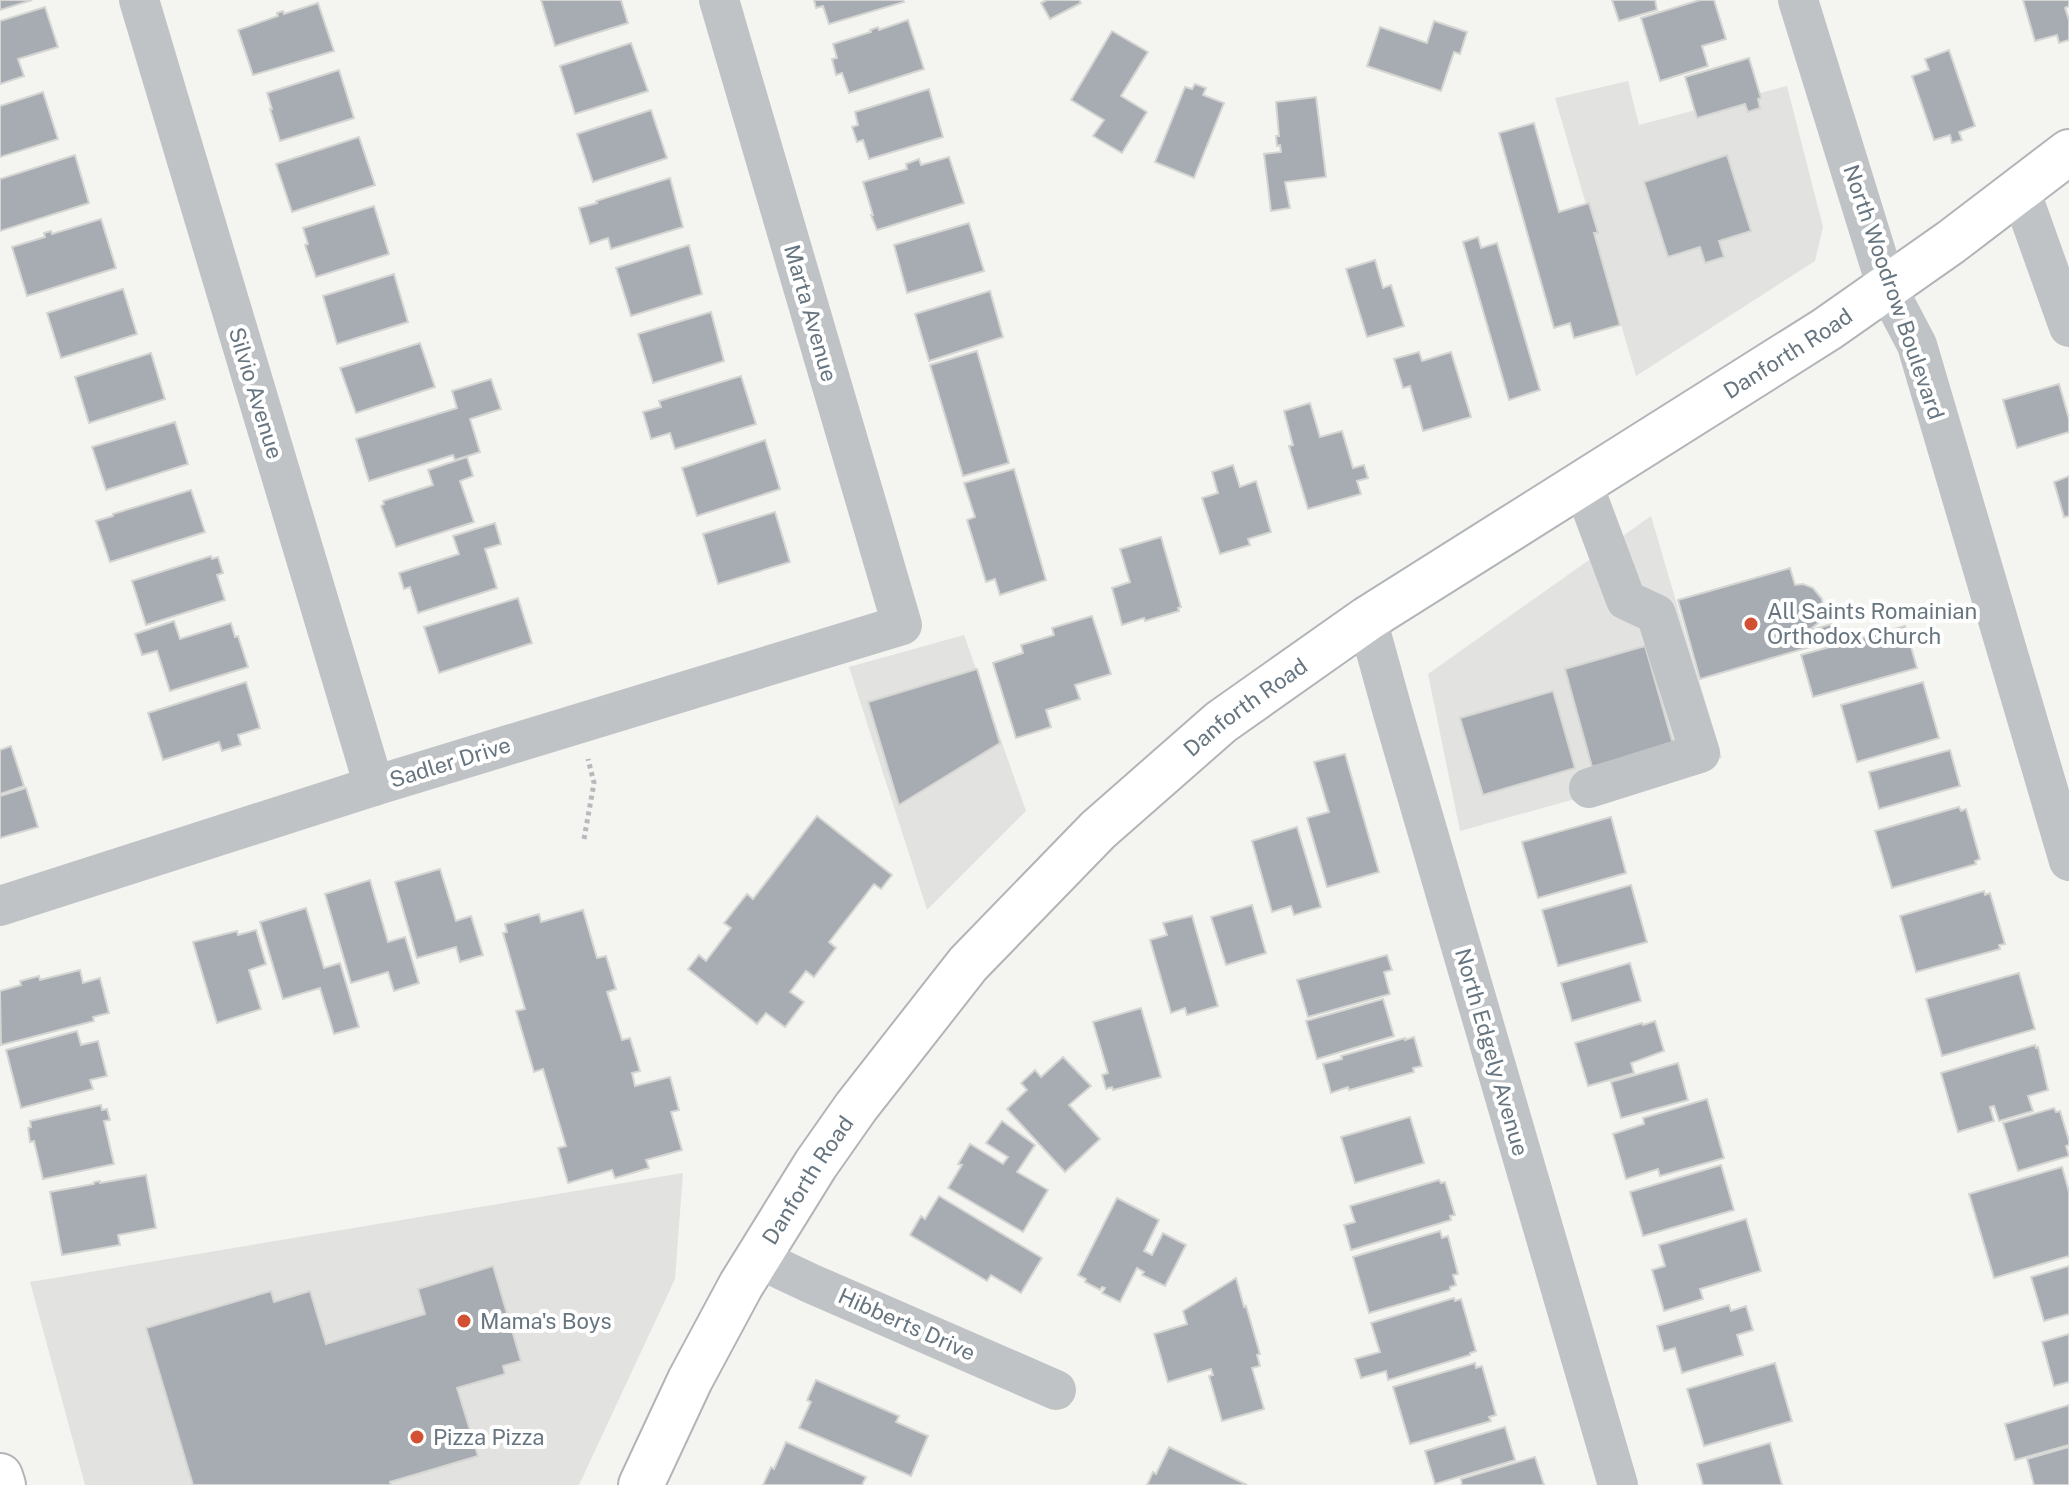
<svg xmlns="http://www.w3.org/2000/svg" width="2069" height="1485" font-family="'Public Sans',sans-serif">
	<rect width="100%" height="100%" fill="#f4f4f1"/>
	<g fill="#e2e3e1">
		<polygon points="1628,81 1639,125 1787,86 1823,227 1815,261 1636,376 1555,98"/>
		<polygon points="1651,516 1722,758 1460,831 1428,674"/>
		<polygon points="964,635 1026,811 927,910 849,667"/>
		<polygon points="683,1173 675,1279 579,1485 85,1485 30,1282"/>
	</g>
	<g fill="#a6acb1" stroke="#d5d5d3" stroke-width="2">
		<polygon points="0,0 32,0 0,10"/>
		<polygon points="541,0 621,0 628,23 555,46"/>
		<polygon points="814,0 903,0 904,2 829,24 823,6 816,8"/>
		<polygon points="1047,0 1079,0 1081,3 1050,19 1041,3"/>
		<polygon points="1612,0 1655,0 1657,10 1619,21"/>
		<polygon points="1700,0 1714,0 1726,39 1702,46 1708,66 1660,81 1641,18"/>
		<polygon points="2023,0 2069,0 2069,6 2065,8 2069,20 2069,40 2059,43 2057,35 2035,41"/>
		<polygon points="318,3 334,51 253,75 238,30 278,16 277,13 283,11 284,14"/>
		<polygon points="45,7 58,47 18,59 24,76 0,84 0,21"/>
		<polygon points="908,20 924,69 849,93 842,73 836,75 832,59 837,58 833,44 871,32 870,30 878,27 879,30"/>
		<polygon points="1434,21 1467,32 1460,54 1454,52 1441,91 1367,66 1380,27 1427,43"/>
		<polygon points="1112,31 1148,52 1121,96 1147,112 1122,153 1093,136 1104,120 1071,100"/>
		<polygon points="631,43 648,91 575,114 560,66"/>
		<polygon points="1949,50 1975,126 1959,132 1962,140 1952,143 1950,135 1934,140 1912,76 1929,70 1925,59"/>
		<polygon points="1749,58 1761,98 1758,99 1760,108 1748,112 1745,104 1697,118 1685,77"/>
		<polygon points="339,70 354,118 280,141 270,109 272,109 267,93"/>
		<polygon points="1195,84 1206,88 1203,95 1224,103 1194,178 1155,162 1185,87 1192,89"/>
		<polygon points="929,89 943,137 869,159 863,140 857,142 852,127 858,125 855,112"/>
		<polygon points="43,92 58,139 0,157 0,106"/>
		<polygon points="1316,97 1326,177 1285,182 1290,208 1271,211 1264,154 1281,152 1280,145 1277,146 1276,136 1279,136 1276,102"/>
		<polygon points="651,110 667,158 593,182 577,134"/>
		<polygon points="1534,123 1559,212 1589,203 1598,233 1594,233 1620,325 1574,338 1570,323 1554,328 1499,133"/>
		<polygon points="359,137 375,185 292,212 276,164"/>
		<polygon points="75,155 89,203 0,231 0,179"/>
		<polygon points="1727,155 1751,231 1719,241 1724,257 1705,263 1700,247 1668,257 1644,182"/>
		<polygon points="949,157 964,203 877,230 871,215 873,215 863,182 907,169 906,164 919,159 921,165"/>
		<polygon points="670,178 683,227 611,249 608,238 590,244 579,208 597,203 596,201"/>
		<polygon points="374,206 389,254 316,277 305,245 308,244 303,228"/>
		<polygon points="101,219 116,268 27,296 12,247 45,237 44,233 51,231 52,234"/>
		<polygon points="969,223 984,271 907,293 894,245"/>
		<polygon points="1478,237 1481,248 1497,243 1540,390 1509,400 1463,242"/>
		<polygon points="689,245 702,294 631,316 616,268"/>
		<polygon points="1375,260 1383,288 1391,285 1404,326 1367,337 1346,269"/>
		<polygon points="394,274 408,322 337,344 323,296"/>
		<polygon points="123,289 137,334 61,358 47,313"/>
		<polygon points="990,291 1003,337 929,361 915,314"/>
		<polygon points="711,312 724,361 653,383 638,334"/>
		<polygon points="420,343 435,387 356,413 340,368"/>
		<polygon points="977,351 1009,463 963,476 930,365"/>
		<polygon points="1419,352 1422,361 1451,352 1471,417 1423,431 1410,386 1403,388 1394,359"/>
		<polygon points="151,353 165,399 89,423 75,377"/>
		<polygon points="741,376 756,424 675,449 670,433 651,439 643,412 661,407 659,401"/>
		<polygon points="491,379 501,409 470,419 480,452 455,460 453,455 369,481 356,439 457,408 452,391"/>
		<polygon points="2059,384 2069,419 2069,432 2017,448 2003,400"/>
		<polygon points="1310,403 1320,437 1342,431 1353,468 1364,465 1368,478 1357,481 1361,494 1308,509 1289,446 1293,445 1284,411"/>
		<polygon points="175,422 188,464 106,490 92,447"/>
		<polygon points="765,440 780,489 697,516 682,468"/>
		<polygon points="467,457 473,476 460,481 474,522 396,547 381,506 384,504 383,501 433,485 428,470"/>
		<polygon points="1233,465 1240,487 1256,481 1271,532 1248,539 1250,545 1220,554 1202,498 1218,493 1212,472"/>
		<polygon points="1014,469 1046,580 1000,595 995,579 986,582 967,520 975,517 964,483"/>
		<polygon points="2069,476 2069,516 2064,517 2054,482"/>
		<polygon points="191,490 205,532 110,562 96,521 113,516 113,514"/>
		<polygon points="775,512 790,562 718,584 703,534"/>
		<polygon points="495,523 501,544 485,549 497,588 418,613 410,587 404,589 399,573 459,554 453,536"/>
		<polygon points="1161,537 1181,607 1178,608 1179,611 1145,621 1144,618 1122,625 1112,588 1130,582 1120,549"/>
		<polygon points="211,556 212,559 218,557 223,573 217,575 225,600 146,625 132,581"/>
		<polygon points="1790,568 1795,585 1803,584 1813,588 1822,599 1823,609 1821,617 1818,623 1808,631 1835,623 1839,635 1812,643 1813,646 1700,679 1678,600"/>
		<polygon points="518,598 532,643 439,673 424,627"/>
		<polygon points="1092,616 1111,674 1075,685 1080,699 1046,710 1051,727 1016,738 993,663 1023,653 1021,645 1054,635 1052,628"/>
		<polygon points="174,621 180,639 231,623 235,637 238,636 248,667 170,691 157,651 142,655 135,634"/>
		<polygon points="1905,626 1917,668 1813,697 1801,655"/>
		<polygon points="1645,646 1673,744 1592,767 1565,669"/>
		<polygon points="977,669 1000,743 899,805 868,702"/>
		<polygon points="246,682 260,728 238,735 241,745 222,751 219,742 163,760 148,713"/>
		<polygon points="1923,682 1939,738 1857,762 1841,705"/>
		<polygon points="1553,691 1575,768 1483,795 1460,718"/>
		<polygon points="11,746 24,786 0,794 0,750"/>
		<polygon points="1950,750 1960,786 1879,809 1869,772"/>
		<polygon points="1345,754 1379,872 1327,887 1307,818 1329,812 1314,762"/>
		<polygon points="26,788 38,827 0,838 0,796"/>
		<polygon points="1959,807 1961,811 1966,809 1980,859 1975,861 1976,864 1892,888 1875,831"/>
		<polygon points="817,816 892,875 881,889 874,884 829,942 836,948 814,977 806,971 790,992 804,1002 785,1027 766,1013 757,1024 688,969 699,955 706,961 731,928 724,923 747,894 753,899"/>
		<polygon points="1611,817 1626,873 1538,898 1522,842"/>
		<polygon points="1297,827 1321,907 1294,915 1291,906 1272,912 1252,841"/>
		<polygon points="440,869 456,921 471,916 483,955 460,962 456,947 417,958 395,882"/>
		<polygon points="370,880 388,942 405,937 419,983 394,991 388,972 351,983 325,894"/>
		<polygon points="1631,885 1647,942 1558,966 1542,910"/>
		<polygon points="1984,891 1985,895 1990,893 2005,944 1999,945 2000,949 1916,972 1900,916"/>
		<polygon points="1252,905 1266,953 1226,965 1211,917"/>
		<polygon points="306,908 324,968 340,963 359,1027 334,1034 320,988 283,999 260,922"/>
		<polygon points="583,910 597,958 606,956 616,989 607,992 622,1040 630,1038 640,1071 632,1073 635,1086 670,1077 679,1110 671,1112 682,1150 646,1160 649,1168 615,1178 612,1170 568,1183 558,1148 566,1146 543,1069 534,1072 516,1011 525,1009 503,933 507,932 505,924 539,914 541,922"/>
		<polygon points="1192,916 1218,1006 1187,1015 1185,1008 1171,1013 1150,940 1167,935 1163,923"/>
		<polygon points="256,930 266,964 249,970 261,1009 217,1023 193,942 237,931 238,935"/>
		<polygon points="1387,955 1392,970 1384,972 1390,994 1308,1017 1297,980"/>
		<polygon points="1630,963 1641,1001 1572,1021 1561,983"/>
		<polygon points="80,970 83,983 100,978 109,1013 93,1017 94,1021 1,1045 0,991 21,985 20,981 39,976 40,980"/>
		<polygon points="2019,973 2035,1029 1942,1056 1926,999"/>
		<polygon points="1383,999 1394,1036 1317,1059 1306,1021"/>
		<polygon points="1141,1008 1161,1077 1113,1090 1112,1087 1106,1089 1102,1075 1108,1073 1093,1022"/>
		<polygon points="1655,1021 1664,1051 1631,1063 1634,1073 1588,1086 1575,1043 1642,1023 1643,1025"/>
		<polygon points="77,1031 81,1045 98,1041 107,1076 90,1080 93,1089 21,1108 6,1050"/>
		<polygon points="1414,1037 1422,1066 1413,1068 1414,1072 1349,1090 1348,1087 1331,1093 1323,1064 1342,1059 1341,1056 1405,1038 1405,1040"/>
		<polygon points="2035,1045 2036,1048 2038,1047 2048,1090 2028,1096 2033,1111 1999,1121 1994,1106 1990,1107 1994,1121 1958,1132 1941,1073"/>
		<polygon points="1063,1057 1091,1086 1069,1105 1100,1139 1065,1172 1007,1109 1027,1090 1021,1083 1035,1070 1041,1077"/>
		<polygon points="1678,1063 1688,1100 1621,1118 1611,1082"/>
		<polygon points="1707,1099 1724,1158 1660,1176 1658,1169 1626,1179 1613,1134 1644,1124 1643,1118"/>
		<polygon points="101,1105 102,1110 107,1109 110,1120 104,1121 114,1164 43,1179 34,1141 30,1142 28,1128 31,1127 30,1121"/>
		<polygon points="2054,1108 2056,1112 2060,1111 2069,1141 2069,1145 2066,1146 2069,1156 2018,1171 2003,1123"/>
		<polygon points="1410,1117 1424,1163 1355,1183 1341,1137"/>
		<polygon points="1002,1121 1035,1145 1017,1172 1048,1190 1023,1232 948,1188 962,1165 958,1164 970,1144 1003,1164 1008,1157 986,1143"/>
		<polygon points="1721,1165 1734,1210 1643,1236 1630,1192"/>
		<polygon points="2062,1167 2069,1192 2069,1256 1994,1278 1969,1194"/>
		<polygon points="146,1175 156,1228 118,1235 120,1245 62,1255 50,1192 94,1184 94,1182 100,1181 100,1183"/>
		<polygon points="1439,1180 1441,1183 1445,1182 1455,1215 1450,1216 1451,1220 1351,1250 1344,1225 1355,1222 1350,1206"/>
		<polygon points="939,1196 1042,1258 1021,1293 991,1275 987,1281 910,1235 921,1216 925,1219"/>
		<polygon points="1117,1198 1159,1220 1144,1251 1152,1255 1163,1233 1186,1245 1165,1286 1142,1275 1144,1272 1137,1268 1120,1302 1102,1293 1105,1288 1102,1287 1100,1290 1085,1282 1086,1279 1078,1275"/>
		<polygon points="1746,1219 1761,1271 1700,1289 1703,1299 1664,1311 1652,1270 1665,1266 1659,1245"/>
		<polygon points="1440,1231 1442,1238 1448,1236 1458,1274 1453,1275 1456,1285 1450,1287 1450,1290 1369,1313 1353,1257"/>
		<polygon points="493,1266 521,1361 503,1366 505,1374 457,1388 478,1456 390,1482 391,1485 193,1485 146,1328 271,1291 274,1302 310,1291 326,1344 425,1314 418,1289"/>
		<polygon points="2069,1266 2069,1314 2044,1321 2031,1277"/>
		<polygon points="1236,1278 1244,1307 1246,1306 1260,1354 1257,1355 1260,1366 1252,1368 1264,1409 1222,1421 1209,1376 1213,1375 1211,1369 1168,1382 1154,1334 1187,1324 1183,1311"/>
		<polygon points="1454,1298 1455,1301 1461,1299 1476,1351 1470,1353 1470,1355 1388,1380 1386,1371 1361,1378 1355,1359 1380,1352 1371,1323"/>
		<polygon points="1729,1305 1731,1311 1746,1306 1753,1330 1737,1335 1743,1355 1682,1373 1675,1348 1664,1351 1657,1326"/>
		<polygon points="2069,1334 2069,1382 2054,1386 2042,1342"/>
		<polygon points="1475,1363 1476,1368 1482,1366 1496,1415 1489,1417 1491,1421 1410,1444 1393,1387"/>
		<polygon points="1775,1363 1792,1421 1704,1446 1687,1389"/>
		<polygon points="816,1380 899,1416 896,1422 928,1436 911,1476 799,1428 811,1402 807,1400"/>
		<polygon points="2069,1405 2069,1445 2015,1460 2005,1424"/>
		<polygon points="1505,1427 1515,1460 1435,1484 1425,1451"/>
		<polygon points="786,1442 866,1477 862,1485 763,1485 771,1467 774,1469"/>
		<polygon points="1770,1443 1782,1485 1703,1485 1697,1464"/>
		<polygon points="1169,1447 1247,1485 1147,1485 1153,1472 1156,1474"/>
		<polygon points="2069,1447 2069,1485 2034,1485 2027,1459"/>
		<polygon points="1535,1457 1544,1485 1462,1485 1461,1479"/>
	</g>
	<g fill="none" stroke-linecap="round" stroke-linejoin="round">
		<g stroke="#b1b5b8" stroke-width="48">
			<g id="major">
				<polyline points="0,1476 3,1485"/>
				<path id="s1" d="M641,1485L690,1380L741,1285L816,1164L856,1107L968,964L1098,830L1221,722L1367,619L1827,329L1951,242L2069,152"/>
			</g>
		</g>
		<polyline stroke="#b7babc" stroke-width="5" stroke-dasharray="4 4" stroke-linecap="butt" points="584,839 594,783 588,759"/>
		<g stroke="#c0c3c6" stroke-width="40">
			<polyline points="139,0 374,786"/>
			<polyline points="1798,0 1887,288 1917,345 2069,861"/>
			<polyline points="2020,190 2069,327"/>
			<polyline points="1583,485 1626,600 1656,614 1700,753 1589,788"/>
			<polyline points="1367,619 1393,713 1618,1485"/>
			<polyline points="0,906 374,786 902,625 719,0"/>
			<polyline points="757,1258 812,1284 1056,1390"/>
		</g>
		<use href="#major" stroke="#fff" stroke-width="44"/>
	</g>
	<g fill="#d25133" stroke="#fff" stroke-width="3">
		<circle cx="1751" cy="624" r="8"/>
		<circle cx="464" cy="1321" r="8"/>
		<circle cx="417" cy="1437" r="8"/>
	</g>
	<g text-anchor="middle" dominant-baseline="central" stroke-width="8" stroke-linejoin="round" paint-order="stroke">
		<g font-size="22" fill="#66757f" stroke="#fff">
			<text transform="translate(1894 292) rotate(71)">North Woodrow Boulevard</text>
			<text transform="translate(811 313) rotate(74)">Marta Avenue</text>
			<text stroke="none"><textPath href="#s1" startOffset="1644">Danforth Road</textPath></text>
			<text transform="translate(256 393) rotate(73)">Silvio Avenue</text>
			<text stroke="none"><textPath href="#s1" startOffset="996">Danforth Road</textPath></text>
			<text transform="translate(450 762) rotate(-17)">Sadler Drive</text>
			<text transform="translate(1492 1052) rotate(74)">North Edgely Avenue</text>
			<text stroke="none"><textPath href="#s1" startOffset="348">Danforth Road</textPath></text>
			<text transform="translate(907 1324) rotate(24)">Hibberts Drive</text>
		</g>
		<g font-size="22" fill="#66757f" stroke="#fff" text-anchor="start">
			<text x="1767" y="611">All Saints Romainian<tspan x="1767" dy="25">Orthodox Church</tspan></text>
			<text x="480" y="1321">Mama's Boys</text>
			<text x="433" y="1437">Pizza Pizza</text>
		</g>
	</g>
</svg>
